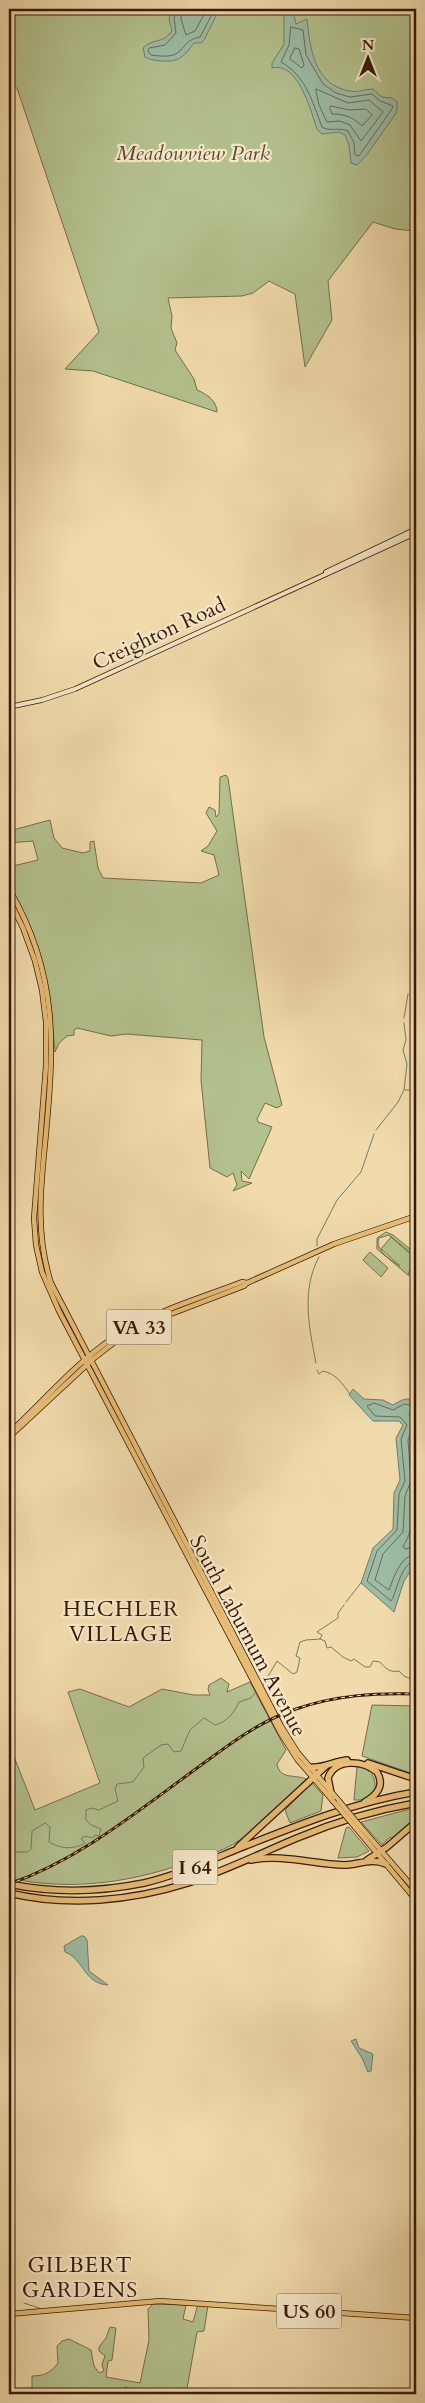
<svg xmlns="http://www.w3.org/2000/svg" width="425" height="2403" font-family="Cardo,serif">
	<rect width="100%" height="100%" fill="#f1dbac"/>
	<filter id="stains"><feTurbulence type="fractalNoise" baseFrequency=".004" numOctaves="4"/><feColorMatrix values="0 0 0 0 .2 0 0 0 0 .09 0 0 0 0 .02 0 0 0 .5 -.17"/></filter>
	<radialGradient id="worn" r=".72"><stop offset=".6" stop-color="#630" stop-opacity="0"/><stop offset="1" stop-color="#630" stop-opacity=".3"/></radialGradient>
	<g fill="#b3c18e" stroke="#756d4c">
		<path d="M9,9H416V231L395,229L373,222L328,281L332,320L305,367L295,294L269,281L253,293L242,296L168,298L172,316L171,328L177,343L175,350L194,379L197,390C207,394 217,401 217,412L93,371L65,369L99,332L17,88L9,87Z"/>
		<polygon points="226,775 228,778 264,1037 282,1105 277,1108 265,1103 257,1119 258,1122 272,1127 249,1179 241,1171 242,1181 252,1183 233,1191 237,1185 233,1173 227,1177 210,1168 201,1080 202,1040 126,1034 111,1036 77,1028 74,1030 74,1035 67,1036 59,1043 55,1052 50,999 41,957 28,922 9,886 9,867 38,860 33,841 9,843 9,831 50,820 54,838 62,848 83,853 90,851 90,842 94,841 98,868 103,878 201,883 219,875 214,855 201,851 208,846 217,831 206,813 209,807 215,810 216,817 219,814 220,777"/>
		<path d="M386,1232L393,1235L416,1254V1257L389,1235L379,1238C374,1250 391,1260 400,1266L381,1249L391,1237L416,1259V1263L408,1273L416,1276L408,1275L377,1249V1238Z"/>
		<polygon points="370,1252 388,1268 381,1277 363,1260"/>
		<path d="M221,1678L229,1684L227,1692L250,1682L286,1750L277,1764C280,1780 294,1774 306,1779C283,1801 260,1829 232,1845C221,1851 208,1855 196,1859C137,1882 72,1892 9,1878V1744L35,1810L100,1783L68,1692L80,1689L129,1707L162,1689L194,1695H210L208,1689L209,1685Z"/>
		<polygon points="372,1705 416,1706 416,1775 362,1756"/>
		<path d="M357,1767C371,1768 376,1777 375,1790L368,1797L360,1800H354Z"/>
		<polygon points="312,1783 323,1795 321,1811 290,1823 285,1810"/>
		<polygon points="414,1808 416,1810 416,1819 392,1839 390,1837 382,1845 361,1822"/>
		<polygon points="349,1827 369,1851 357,1857 338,1858 346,1828"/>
		<path d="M153,2304L186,2305L183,2319L193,2322L198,2304L208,2305L204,2331L197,2332L186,2394H136L137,2391L125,2387L123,2394H9V2389L32,2388V2376C44,2376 50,2373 58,2363L57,2346L62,2341L69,2339L91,2350L94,2366L99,2373L104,2371L102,2365L105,2356L99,2351V2347L106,2338L110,2327L116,2328L112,2360L108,2361L106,2377L140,2383L149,2340L148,2309Z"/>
	</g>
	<g fill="#9cbca5" stroke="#747b67">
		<path d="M172,9H222L217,14L204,40L201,43H194C183,57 180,62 161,61C155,60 150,60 145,57L143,48C153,38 163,44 172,31L169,19Z"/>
		<path d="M284,9H292L296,24L307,19C310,48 314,85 350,91C358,93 365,89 373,89L382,97L392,98L397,102V112L368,153L357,165L351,163L349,145L345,135L339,132L322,134L317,129C311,111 298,61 272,68V63L284,44Z"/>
		<path d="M353,1389L364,1399L383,1400L393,1405C401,1400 408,1396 416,1402V1563L404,1581L394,1612L361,1583L373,1548L393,1529L394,1493L400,1480L396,1438L403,1425L399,1421H373L349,1395Z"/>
		<path d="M81,1936H84L87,1940L89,1971L108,1985C84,1984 83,1958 65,1952L64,1946Z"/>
		<polygon points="356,2039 359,2048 373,2054 371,2071 368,2072 362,2058 351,2041"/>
	</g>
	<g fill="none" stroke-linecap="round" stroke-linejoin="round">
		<g stroke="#6a6a57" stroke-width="1">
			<path d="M176,9L174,19L176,33L165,45L149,48L148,51L151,55C190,61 175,42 200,37L215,9"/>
			<polyline points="182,9 181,19 186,35 195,31 207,9"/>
			<path d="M291,27L303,30L306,55L323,84L336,93L350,97L372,94L380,101L393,106L392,109L359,156L355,155L354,143L348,131C339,127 329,132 322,127C312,101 306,76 281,62L289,45Z"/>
			<polygon points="295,48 299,49 304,65 302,68 290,59"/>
			<polygon points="316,89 348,103 369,100 383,112 361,141 350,125 340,121 327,122 319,105"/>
			<path d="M331,106L349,110L366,109L372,115L362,126C353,117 345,114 332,114L330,109Z"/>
			<path d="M416,1406L404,1404L393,1410L374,1403L367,1406L375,1416L400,1417L407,1425L401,1439L405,1481L399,1494L397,1530L377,1551L367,1581L391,1601C398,1590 400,1563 416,1561"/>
			<path d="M416,1412H411L409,1414L414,1424L408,1440L411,1481L405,1496L403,1532L383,1554L375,1580L389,1590C394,1577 400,1556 416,1554"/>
			<path d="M416,1491C407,1509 417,1527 403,1546L405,1549L416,1547"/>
		</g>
		<g stroke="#747b67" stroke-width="1">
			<polyline points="404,1018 408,994"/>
			<polyline points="405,1090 416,1090"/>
			<polyline points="376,1130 398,1102 404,1090 407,1064 403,1050 406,1040 404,1023"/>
			<polyline points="317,1246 317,1239 337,1200 361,1172 374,1134"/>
			<path d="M316,1363C309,1327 301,1290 319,1257"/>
			<path d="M317,1370L319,1374L323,1371C336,1374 342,1383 350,1394"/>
			<polyline points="346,1602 361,1583"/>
			<path d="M320,1639L325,1641L327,1648L331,1647L343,1657L351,1661L354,1659L365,1667H370L373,1661L380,1662C385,1668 390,1673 399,1671L404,1676L416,1681"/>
			<polyline points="263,1685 277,1661 293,1674 297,1672 300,1658 296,1656 300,1642 306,1640 320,1639 322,1635 317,1632 338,1618 338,1613 344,1605"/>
			<path d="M9,1852H28L31,1849L32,1831L45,1823L50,1827L49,1842C61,1849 73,1850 85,1843L81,1839L85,1836L93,1838L95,1835L99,1836L101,1829L91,1825L86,1820V1810L91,1808L99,1810L118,1801L115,1789L117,1784L133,1782L144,1767L143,1758L161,1745L168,1744L174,1752L181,1751L190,1730L204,1718L215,1725C227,1722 234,1713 239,1702L251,1698L256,1692"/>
			<polyline points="24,2303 42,2309"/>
		</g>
		<g stroke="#371909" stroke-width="5.5">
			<g id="secondary">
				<polyline points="326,572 416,529"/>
				<polyline points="9,707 42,700 75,689 416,533"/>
			</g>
		</g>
		<g stroke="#371909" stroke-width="6">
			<g id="primary">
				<path d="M9,889C60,976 54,1048 45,1144C40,1192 36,1236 51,1283L281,1726L298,1753L339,1801"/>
				<polyline points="9,899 23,928 35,961 42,990 46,1022 46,1066 34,1218 36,1245 42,1272 59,1311 280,1732 297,1759 333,1801"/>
				<path d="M9,1433C44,1401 76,1362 116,1336C154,1311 201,1298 242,1282L247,1283"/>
				<polyline points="9,1437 93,1359 120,1338 150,1322 244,1286 247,1283 334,1244 416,1216"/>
				<polyline points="359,1825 416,1891"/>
				<polyline points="355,1827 416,1900"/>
				<polyline points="9,2314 160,2301 416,2318"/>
			</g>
		</g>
		<g stroke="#371909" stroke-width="8">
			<g id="motorway">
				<polyline points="368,1763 416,1779"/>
				<path d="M309,1767C323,1769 334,1761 347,1760"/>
				<path d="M331,1793L328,1778C335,1758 364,1760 377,1772C385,1786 377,1795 365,1802"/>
				<polyline points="238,1847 326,1766"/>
				<path d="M251,1860C283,1854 312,1864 344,1865C359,1865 371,1857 386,1864"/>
				<polyline points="367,1860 387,1847 416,1822"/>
				<path d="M9,1884C53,1893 100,1892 144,1883C178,1875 208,1861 240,1848C298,1825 355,1802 416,1792"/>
				<path d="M9,1893C68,1907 131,1901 188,1883C225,1871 261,1853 297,1838C335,1822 375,1810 416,1803"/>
			</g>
		</g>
		<use href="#secondary" stroke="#f6e8c9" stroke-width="4"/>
		<use href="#primary" stroke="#e8be76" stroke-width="4.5"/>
		<use href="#motorway" stroke="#e8be76" stroke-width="5.5"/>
		<g stroke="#371909" stroke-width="3">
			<path id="rail" d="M9,1884C78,1860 134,1814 193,1771C226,1747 257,1722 296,1709C336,1695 375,1693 416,1694"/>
		</g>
		<use href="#rail" stroke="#f6e8c9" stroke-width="1" stroke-dasharray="4" stroke-linecap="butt"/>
		<g stroke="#371909" stroke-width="6" stroke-linecap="butt">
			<g id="primary-bridge">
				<polyline points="333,1801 355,1827"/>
				<polyline points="339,1801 359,1825"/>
			</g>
		</g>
		<use href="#primary-bridge" stroke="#e8be76" stroke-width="4.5"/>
	</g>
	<g text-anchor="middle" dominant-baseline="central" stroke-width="4.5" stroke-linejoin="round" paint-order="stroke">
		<g fill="#f6e8c9" stroke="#705743" stroke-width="1">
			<rect x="106.5" y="1309.5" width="65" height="35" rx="4"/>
			<rect x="172.5" y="1849.5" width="45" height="35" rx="4"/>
			<rect x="276.5" y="2293.5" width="65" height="35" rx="4"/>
		</g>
		<g font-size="20" font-weight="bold" fill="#371909">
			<text x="139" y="1327">VA 33</text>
			<text x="195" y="1867">I 64</text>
			<text x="309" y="2311">US 60</text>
		</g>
		<g font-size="21" font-style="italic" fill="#5c4b31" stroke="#f6e8c9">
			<text x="193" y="153">Meadowview Park</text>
		</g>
		<g font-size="21" fill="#371909" stroke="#f6e8c9">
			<text transform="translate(159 634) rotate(-25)">Creighton Road</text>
			<text transform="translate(248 1636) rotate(62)">South Laburnum Avenue</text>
		</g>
		<g font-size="22" letter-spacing="1" fill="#371909" stroke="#f6e8c9">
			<text x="121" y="1609">HECHLER<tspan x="121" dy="25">VILLAGE</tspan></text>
			<text x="80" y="2265">GILBERT<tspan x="80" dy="25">GARDENS</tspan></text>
		</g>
	</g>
	<rect width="425" height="2403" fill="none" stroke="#f1dbac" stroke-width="30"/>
	<rect x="10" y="10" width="405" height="2383" fill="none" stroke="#371909" stroke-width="2.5"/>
	<rect x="15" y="15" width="395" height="2373" fill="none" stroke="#371909"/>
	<g transform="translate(368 58)" stroke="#f6e8c9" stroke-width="4" paint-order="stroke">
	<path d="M0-4L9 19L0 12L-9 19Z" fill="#371909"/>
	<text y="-8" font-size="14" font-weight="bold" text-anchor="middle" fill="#371909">N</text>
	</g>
	<rect width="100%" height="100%" filter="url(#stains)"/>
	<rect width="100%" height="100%" fill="url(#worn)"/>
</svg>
